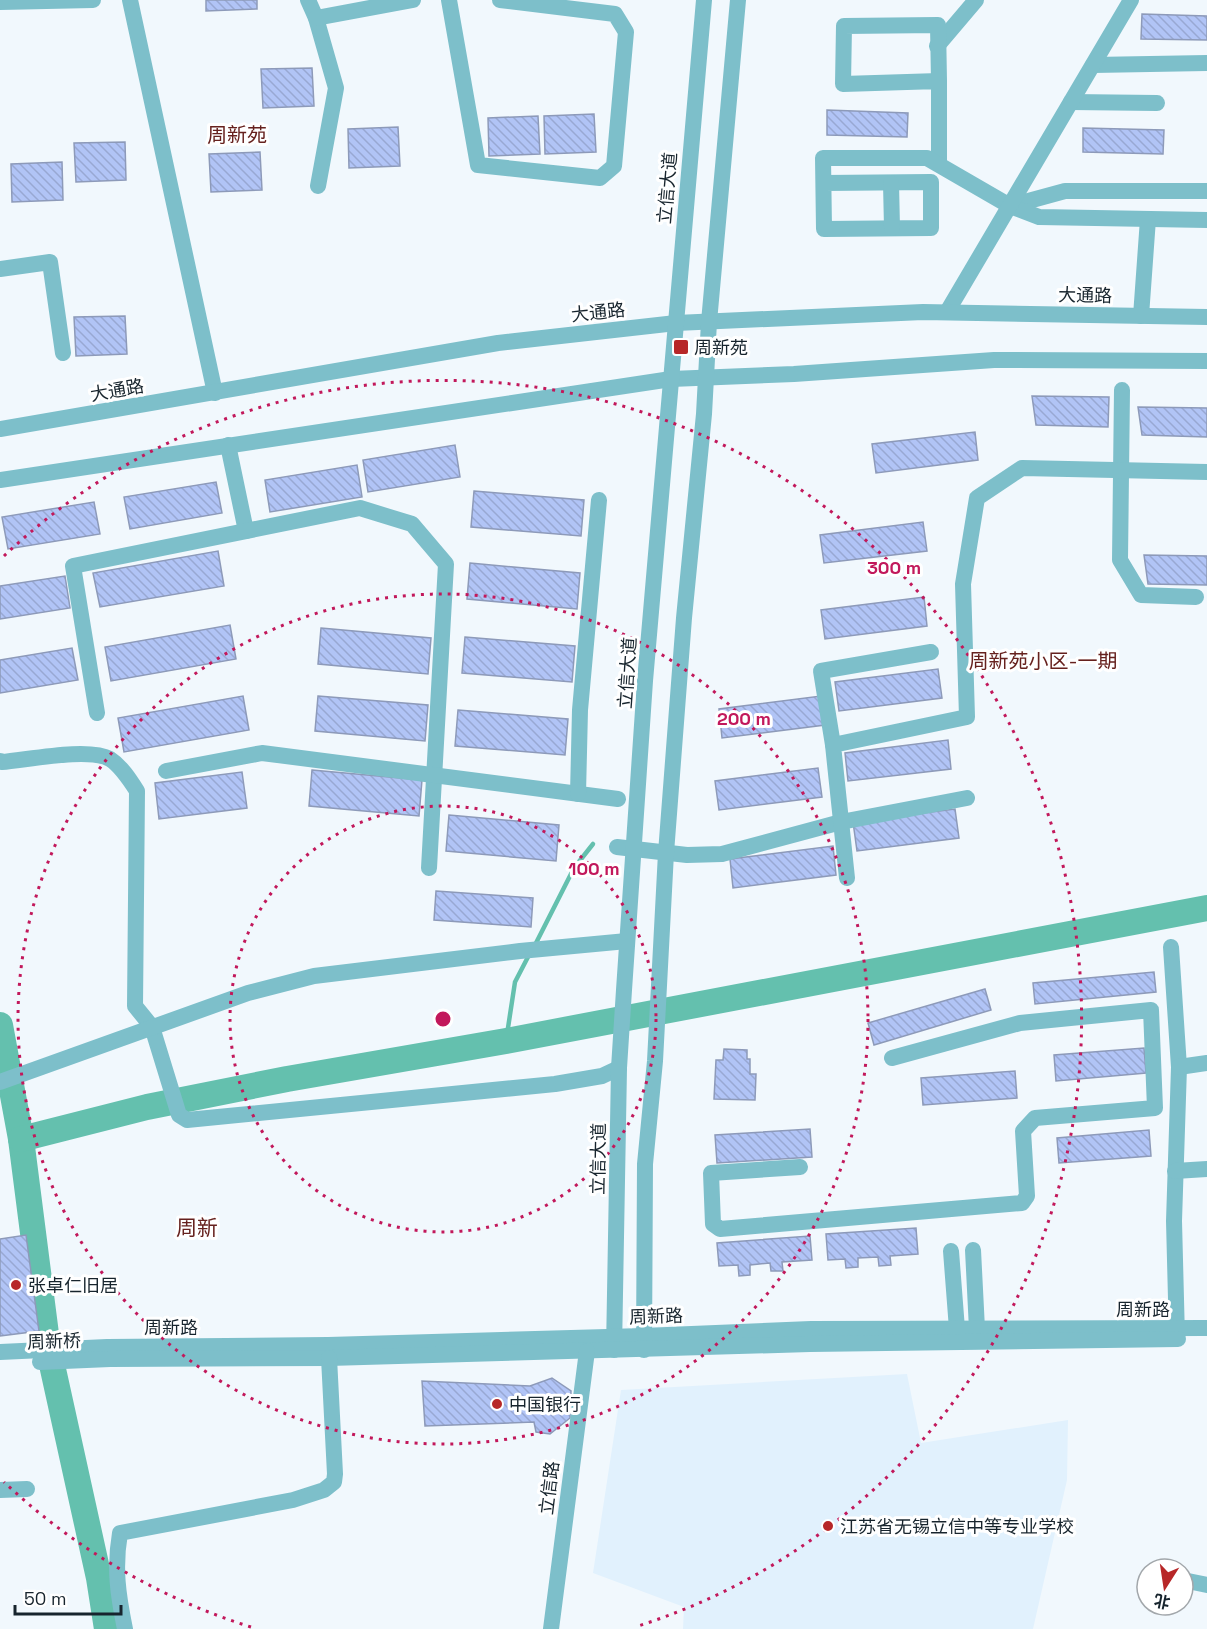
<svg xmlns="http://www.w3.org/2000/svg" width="1207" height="1629" font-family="'Space Grotesk','Noto Sans SC',sans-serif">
	<defs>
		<pattern id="building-back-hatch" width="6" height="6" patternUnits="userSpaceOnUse" patternTransform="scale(1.5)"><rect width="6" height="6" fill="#b1c4f6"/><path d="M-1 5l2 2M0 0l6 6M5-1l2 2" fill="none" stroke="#98a8d3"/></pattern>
	</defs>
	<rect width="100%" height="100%" fill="#f1f8fd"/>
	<polygon fill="#e1f1fd" points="907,1374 921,1443 1068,1420 1067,1480 1033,1629 683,1629 684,1607 593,1573 621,1390"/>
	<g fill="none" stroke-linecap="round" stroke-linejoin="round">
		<g stroke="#64c0ae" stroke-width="4.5">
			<polyline points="535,945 574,868 593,844"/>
			<polyline points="506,1041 515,982 529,955"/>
		</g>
		<g stroke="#64c0ae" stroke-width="26">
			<polyline points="0,1025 21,1139 47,1342 99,1578 107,1629"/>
			<polyline points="21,1139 147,1107 287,1079 506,1041 1207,908"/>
		</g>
	</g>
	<g fill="url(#building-back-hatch)" stroke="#8d9ab9" stroke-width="1.5">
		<polygon points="206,0 257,0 257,9 206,11"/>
		<polygon points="1142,14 1207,16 1207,40 1141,39"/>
		<polygon points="312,68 314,106 263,108 261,69"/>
		<polygon points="827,110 908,113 907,137 827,135"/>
		<polygon points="594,114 596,152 545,154 544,116"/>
		<polygon points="538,116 540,154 489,156 488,118"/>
		<polygon points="398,127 400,166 349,168 348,129"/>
		<polygon points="1083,128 1164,130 1163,154 1083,152"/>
		<polygon points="125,142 126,180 76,182 74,143"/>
		<polygon points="260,152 262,190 211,192 209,154"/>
		<polygon points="62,162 63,200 12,202 11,164"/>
		<polygon points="125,316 127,354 76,356 74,317"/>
		<polygon points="1032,396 1109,397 1108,427 1036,425"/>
		<polygon points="1138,407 1207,408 1207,437 1142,435"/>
		<polygon points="975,432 978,460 876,473 872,444"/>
		<polygon points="455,445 460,477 368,492 363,460"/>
		<polygon points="357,465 362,497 270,512 265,480"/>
		<polygon points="216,482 222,513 130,529 124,497"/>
		<polygon points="474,491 584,500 581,536 471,527"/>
		<polygon points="94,502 100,534 8,549 2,517"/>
		<polygon points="923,522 927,551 824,563 820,535"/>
		<polygon points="218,551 224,586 100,607 93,573"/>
		<polygon points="1144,555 1207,556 1207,585 1148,584"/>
		<polygon points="470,563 580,573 577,609 467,599"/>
		<polygon points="65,576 70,608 0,619 0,586"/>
		<polygon points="924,597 927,626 825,639 821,610"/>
		<polygon points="230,625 236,659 111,681 105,647"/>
		<polygon points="321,628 431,638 428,674 318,664"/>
		<polygon points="465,637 575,646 572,682 462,673"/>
		<polygon points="72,648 78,680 0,693 0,660"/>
		<polygon points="938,669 942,698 839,711 835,682"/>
		<polygon points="243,696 249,730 124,752 118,718"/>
		<polygon points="318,696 428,705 425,741 315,731"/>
		<polygon points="821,696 825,725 722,738 719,709"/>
		<polygon points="458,710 568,719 565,755 455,746"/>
		<polygon points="948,740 951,769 848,781 845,753"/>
		<polygon points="818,768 822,797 719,810 715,781"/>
		<polygon points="312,770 422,780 419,816 309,806"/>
		<polygon points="242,772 247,808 159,819 155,783"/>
		<polygon points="955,809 959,838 857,851 853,822"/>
		<polygon points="449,815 559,825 556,861 446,851"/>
		<polygon points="833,846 836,875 733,888 730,859"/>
		<polygon points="436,891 533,898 531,927 434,920"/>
		<polygon points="1154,972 1156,992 1035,1004 1033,983"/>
		<polygon points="985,989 991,1010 874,1045 868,1023"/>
		<polygon points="1144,1048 1146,1073 1056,1081 1054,1055"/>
		<polygon points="724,1049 747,1050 747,1059 750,1059 750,1074 756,1074 755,1100 714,1099 716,1060 723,1060"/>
		<polygon points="1015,1071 1017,1098 923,1105 921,1078"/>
		<polygon points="810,1129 812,1157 717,1163 715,1135"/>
		<polygon points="1149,1130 1151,1156 1059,1163 1057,1138"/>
		<polygon points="916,1228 918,1254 890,1256 891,1265 879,1266 878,1257 858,1258 858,1267 846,1268 845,1259 828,1260 826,1234"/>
		<polygon points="26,1235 39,1331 0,1336 0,1239"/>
		<polygon points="810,1236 812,1260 782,1262 783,1271 771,1271 770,1263 750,1265 750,1275 739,1276 738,1265 719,1266 717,1243"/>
		<polygon points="552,1378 571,1391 570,1418 550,1434 536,1432 534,1422 425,1426 422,1381 530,1386"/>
	</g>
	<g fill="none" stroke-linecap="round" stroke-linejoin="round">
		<g stroke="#7dbfca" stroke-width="16">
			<polyline points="130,0 215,393"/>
			<polyline points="308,0 316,18 336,88 318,186"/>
			<polyline points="449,0 478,165 600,178 614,166 626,32 615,14 500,0"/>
			<polyline points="0,2 93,0"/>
			<polyline points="316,18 413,0"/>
			<polyline points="937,46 976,0"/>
			<polyline points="1093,65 1207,63"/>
			<polyline points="939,81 938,25 844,26 843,84 939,81 939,164"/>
			<polyline points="1071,102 1157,103"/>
			<polyline points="824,183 931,182 931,228 824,229 823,158 927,158 1010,206 1065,191 1207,191"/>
			<polyline points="891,183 892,228"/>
			<polyline points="1010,206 1039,217 1207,220"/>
			<polyline points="0,269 50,262 63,353"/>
			<polyline points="947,312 1131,0"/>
			<polyline points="1141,316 1148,219"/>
			<polyline points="1122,390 1120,560 1141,595 1196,597"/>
			<polyline points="0,429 498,343 676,323 923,312 1207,317"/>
			<polyline points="228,445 246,531"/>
			<polyline points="0,480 671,379 794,374 994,360 1207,361"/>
			<polyline points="97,713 73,566 360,508 412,524 446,564 429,868"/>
			<polyline points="833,745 821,671 931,652"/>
			<path d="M0,761L2,762C27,760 89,747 110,759C121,766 130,780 137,791L135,1006L152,1027L179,1115L187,1120L555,1084L602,1076L619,1068"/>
			<polyline points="166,771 262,753 618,799"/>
			<polyline points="578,794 580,710 599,500"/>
			<polyline points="617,847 687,855 722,854 841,822 967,798"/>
			<polyline points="847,878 833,745 967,717 963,584 977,498 1022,468 1207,472"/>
			<polyline points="1171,947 1179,1067 1174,1221 1177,1338"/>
			<polyline points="1179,1067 1207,1063"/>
			<polyline points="0,1082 248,993 314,976 520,951 627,941"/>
			<polyline points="800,1167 711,1173 713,1224 720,1229 1022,1203 1027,1196 1023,1131 1035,1118 1155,1108 1151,1010 1020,1023 892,1058"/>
			<polyline points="1175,1171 1207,1169"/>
			<polyline points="973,1250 977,1329"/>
			<polyline points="951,1251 957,1329"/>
			<polyline points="614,1350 619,1068 624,990 645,681 704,0"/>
			<polyline points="644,1350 645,1164 655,1061 666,853 684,618 704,414 709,322 738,0"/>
			<polyline points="0,1352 107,1347 328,1345 643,1336 811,1329 1207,1328"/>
			<polyline points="40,1362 110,1359 329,1358 810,1344 1178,1339"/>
			<polyline points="0,1490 27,1489"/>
			<polyline points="1183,1580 1207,1585"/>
			<path d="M125,1629C118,1595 114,1568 120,1533L293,1500L324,1490L334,1482L335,1474L329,1358"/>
			<polyline points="551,1629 587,1351"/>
		</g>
	</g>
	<g fill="none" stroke="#c2185b" stroke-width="3" stroke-dasharray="3 6">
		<circle cx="443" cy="1019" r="213"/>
		<circle cx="443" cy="1019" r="425"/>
		<path d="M251 1627A638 638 0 0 1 4 1482M4 556A638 638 0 1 1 635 1627"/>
	</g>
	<g fill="#b72728" stroke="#fff" stroke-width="2">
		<rect x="673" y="339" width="16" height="16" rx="3"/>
		<circle cx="16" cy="1285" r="6"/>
		<circle cx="497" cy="1404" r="6"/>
		<circle cx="828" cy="1526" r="6"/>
	</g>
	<g text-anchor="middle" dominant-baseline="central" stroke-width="6" stroke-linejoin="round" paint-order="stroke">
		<g font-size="18" fill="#17242d" stroke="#fff">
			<text transform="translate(667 188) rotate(-85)">立信大道</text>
			<text transform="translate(1085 295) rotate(1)">大通路</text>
			<text transform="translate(598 312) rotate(-6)">大通路</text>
			<text transform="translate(117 390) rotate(-10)">大通路</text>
			<text transform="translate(627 673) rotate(-86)">立信大道</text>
			<text transform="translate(598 1159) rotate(-89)">立信大道</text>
			<text x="1143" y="1309">周新路</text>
			<text transform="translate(656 1316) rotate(-2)">周新路</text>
			<text x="171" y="1327">周新路</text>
			<text transform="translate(54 1341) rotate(-2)">周新桥</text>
			<text transform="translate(549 1488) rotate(-83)">立信路</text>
		</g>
		<g font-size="18" fill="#17242d" stroke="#fff" text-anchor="start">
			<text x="694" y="347">周新苑</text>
			<text x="28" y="1285">张卓仁旧居</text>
			<text x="509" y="1404">中国银行</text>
			<text x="840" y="1526">江苏省无锡立信中等专业学校</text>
		</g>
		<g font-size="20" fill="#66211e" stroke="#fff">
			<text x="237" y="135">周新苑</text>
			<text x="1043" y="661">周新苑小区-一期</text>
		</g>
		<g font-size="21" fill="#66211e" stroke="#fff">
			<text x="197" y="1227">周新</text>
		</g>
	</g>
	<circle cx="443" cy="1019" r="9" fill="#c2185b" stroke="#fff" stroke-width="3"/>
	<g font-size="18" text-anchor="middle" font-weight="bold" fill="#c2185b" stroke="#fff" stroke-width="6" stroke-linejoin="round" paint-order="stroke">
		<text x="894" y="574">300 m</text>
		<text x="744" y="725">200 m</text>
		<text x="594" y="875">100 m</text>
	</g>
	<g transform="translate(1165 1587) rotate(192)"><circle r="28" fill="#ffffff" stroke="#a2a7ab" stroke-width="1.5"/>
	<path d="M0-4.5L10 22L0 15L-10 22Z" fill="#b72728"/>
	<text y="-9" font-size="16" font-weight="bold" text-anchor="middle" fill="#17242d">北</text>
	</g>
	<path d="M15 1605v9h106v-9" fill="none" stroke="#17242d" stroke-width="3"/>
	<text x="24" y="1605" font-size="18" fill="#17242d" stroke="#ffffff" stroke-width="4.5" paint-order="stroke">50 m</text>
</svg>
